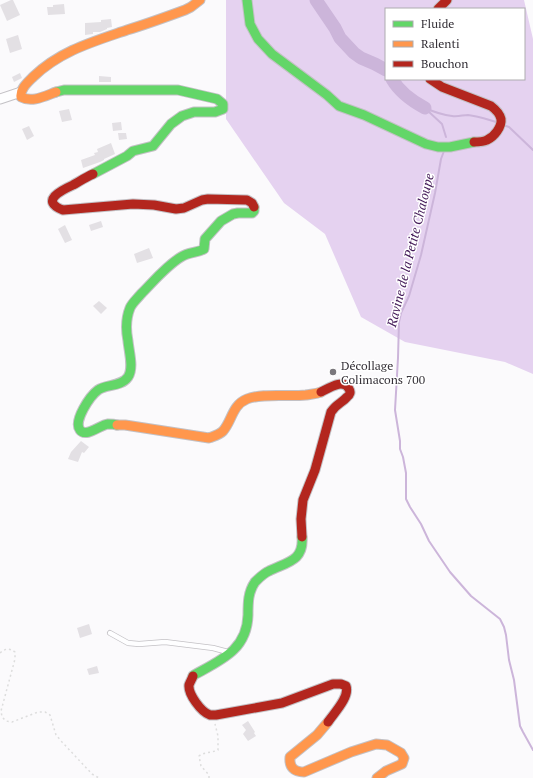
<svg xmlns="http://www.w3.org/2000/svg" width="533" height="778" font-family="'PT Serif',serif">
	<rect width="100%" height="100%" fill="#fbfafc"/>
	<path fill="#e5d2f0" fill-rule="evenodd" d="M226,0H524L533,39V374L505,362L405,342L361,317L325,234L284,203L226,119ZM386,9H524V79H386Z"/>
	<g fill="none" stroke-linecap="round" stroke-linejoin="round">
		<g stroke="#ccb5da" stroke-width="2">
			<path d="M425,108C434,112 443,115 452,116C458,117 463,115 468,115C478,116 486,119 496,122"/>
			<polyline points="428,111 442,124 446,137"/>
			<polyline points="503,125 509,127 533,150"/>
			<polyline points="444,151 441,159 435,193 421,255 409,296 401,313 399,322 398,358 395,410 400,441 400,449 403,457 406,473 406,499 410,507 421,524 429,541 450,572 471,596 500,619 504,627 506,635 509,660 514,680 520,726 523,732 533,750"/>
		</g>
		<g stroke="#ccb5da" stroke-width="13">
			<polyline points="316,0 335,28 340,38 354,53 361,58 375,64 386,70"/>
			<path d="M392,79C400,93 412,101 425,108"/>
		</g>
	</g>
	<g fill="#e3e0e4">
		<polygon points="11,0 13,0 20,15 7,21 0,5"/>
		<polygon points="64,4 65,14 48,15 47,7 53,7 53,5"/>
		<polygon points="111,19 112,27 107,28 107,29 100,32 93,32 93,34 85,35 85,23 101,22 101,20"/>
		<polygon points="18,35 22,49 10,53 6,39"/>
		<polygon points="20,73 22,78 14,82 12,77"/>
		<polygon points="99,76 111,77 111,82 99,82"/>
		<polygon points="69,109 72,120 62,122 59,111"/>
		<polygon points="121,122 122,130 113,131 112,123"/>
		<polygon points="29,126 34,136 27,140 22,129"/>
		<polygon points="118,133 126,133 127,139 119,140"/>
		<polygon points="111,143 115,154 104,159 104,160 100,162 83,168 81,160 95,155 94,153 98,152 97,149"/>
		<polygon points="101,221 103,227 91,231 89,225"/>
		<polygon points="65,225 72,240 65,243 58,229"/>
		<polygon points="149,248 153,258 137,263 134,254"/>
		<polygon points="99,301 107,308 101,314 93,306"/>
		<polygon points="81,441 89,447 84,453 82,452 78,462 68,459 71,452"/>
		<polygon points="89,624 92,634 80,638 77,628"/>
		<polygon points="97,666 99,673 89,675 87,669"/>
		<polygon points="248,721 255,732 254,733 256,736 248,741 243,734 246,730 242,725"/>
	</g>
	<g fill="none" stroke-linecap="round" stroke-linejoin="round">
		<g stroke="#c3c1c5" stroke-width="6">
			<polyline id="lane" points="110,633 128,643 139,644 165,642 213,648 228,652"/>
		</g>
		<g stroke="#c3c1c5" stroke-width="11">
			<polyline id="street" points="0,99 21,92"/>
		</g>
		<g stroke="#c3c1c5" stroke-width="11">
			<g id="fast">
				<polyline points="247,0 250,24 258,39 272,54 327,95 339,106 364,115 426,144 438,147 450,147 474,142"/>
				<polyline points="56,92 64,90 178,90 217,99 223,104 223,109 215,112 194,112 182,116 171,124 153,146 133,151 127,156 93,174"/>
				<path d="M117,425C114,424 110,424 108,424C100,425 86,438 80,430C73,421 90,396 98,390C106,384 121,387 128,377C134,368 129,352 128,341C126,331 126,318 130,308C132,303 137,299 141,294C154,281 166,266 181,257C189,252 197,253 204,249L205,239L221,221L233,214L238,213H252L254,211V207"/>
				<path d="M193,676L194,675C221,660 247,650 248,615C248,603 248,592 255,582C259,578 264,573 269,571C287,562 304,561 302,537"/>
			</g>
		</g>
		<g stroke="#c3c1c5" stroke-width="11">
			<g id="slow">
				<path d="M56,92C45,96 32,103 21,97C20,89 27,83 33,77C60,51 92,42 127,30C147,24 166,17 185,10L191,7L200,0"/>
				<path d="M117,425H125L209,438C214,436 219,435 223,431C232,421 232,405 247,399C262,393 288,397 306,395C311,394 316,394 321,392"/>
				<path d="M328,722L317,735L290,757C289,767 294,772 304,772L351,752L376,744L387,745L401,753L404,758L402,764L386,771L377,778"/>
			</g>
		</g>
		<g stroke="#c3c1c5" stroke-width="11">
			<g id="jam">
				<polyline points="438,9 447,0"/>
				<path d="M430,79L442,87L491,106C495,109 500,114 501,119C502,127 494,137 487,140C483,142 478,142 474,142"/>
				<path d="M93,174C86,177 80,181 73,185C62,190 39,201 63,210L133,204L154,205L176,209L184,208L202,200L208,199L247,200L252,203L254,207"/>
				<path d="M302,537L301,519L303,500L315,470L331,412C336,404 342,403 347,397C350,395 351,392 349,389C344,378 329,388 321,392"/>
				<path d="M193,676C192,679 190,682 189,685C188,694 201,712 210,715C210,715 215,715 216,715L282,703L333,684H341L346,686C350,697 334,713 328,722"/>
			</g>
		</g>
		<g stroke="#ddd" stroke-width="1.5" stroke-dasharray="2 3" stroke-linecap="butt">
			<path d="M0,653C6,648 9,648 15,652V659L1,711L2,717L6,721L12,722L38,712H45L50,715L56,735L62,742L92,774L99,778"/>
			<path d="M209,778V775L201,766L199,756C204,752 211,753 218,750V736L215,724"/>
		</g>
		<use href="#lane" stroke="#fefeff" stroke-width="4.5"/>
		<use href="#street" stroke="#fefeff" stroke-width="9"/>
		<use href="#fast" stroke="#63d668" stroke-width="9"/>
		<use href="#slow" stroke="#ff974d" stroke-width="9"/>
		<use href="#jam" stroke="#b3261e" stroke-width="9"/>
	</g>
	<circle fill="#7a777c" stroke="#fff" stroke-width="1.5" cx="333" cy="372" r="4"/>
	<g text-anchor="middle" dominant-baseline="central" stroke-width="3" stroke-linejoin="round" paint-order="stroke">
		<g font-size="12" fill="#343037" stroke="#fff" text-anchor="start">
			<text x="341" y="365">Décollage<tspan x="341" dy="14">Colimacons 700</tspan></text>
		</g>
		<g font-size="13" font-style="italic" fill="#431a58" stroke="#fff">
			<text transform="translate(410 250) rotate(-76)">Ravine de la Petite Chaloupe</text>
		</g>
	</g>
	<rect x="385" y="8" width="140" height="72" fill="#ffffff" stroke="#aeacaf"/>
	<rect x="393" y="21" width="20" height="6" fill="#63d668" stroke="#aeacaf"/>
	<text x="421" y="28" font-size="12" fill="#343037">Fluide</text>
	<rect x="393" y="41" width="20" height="6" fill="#ff974d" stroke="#aeacaf"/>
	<text x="421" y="48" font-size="12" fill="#343037">Ralenti</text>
	<rect x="393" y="61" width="20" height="6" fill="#b3261e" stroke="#aeacaf"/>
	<text x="421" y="68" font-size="12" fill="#343037">Bouchon</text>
</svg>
